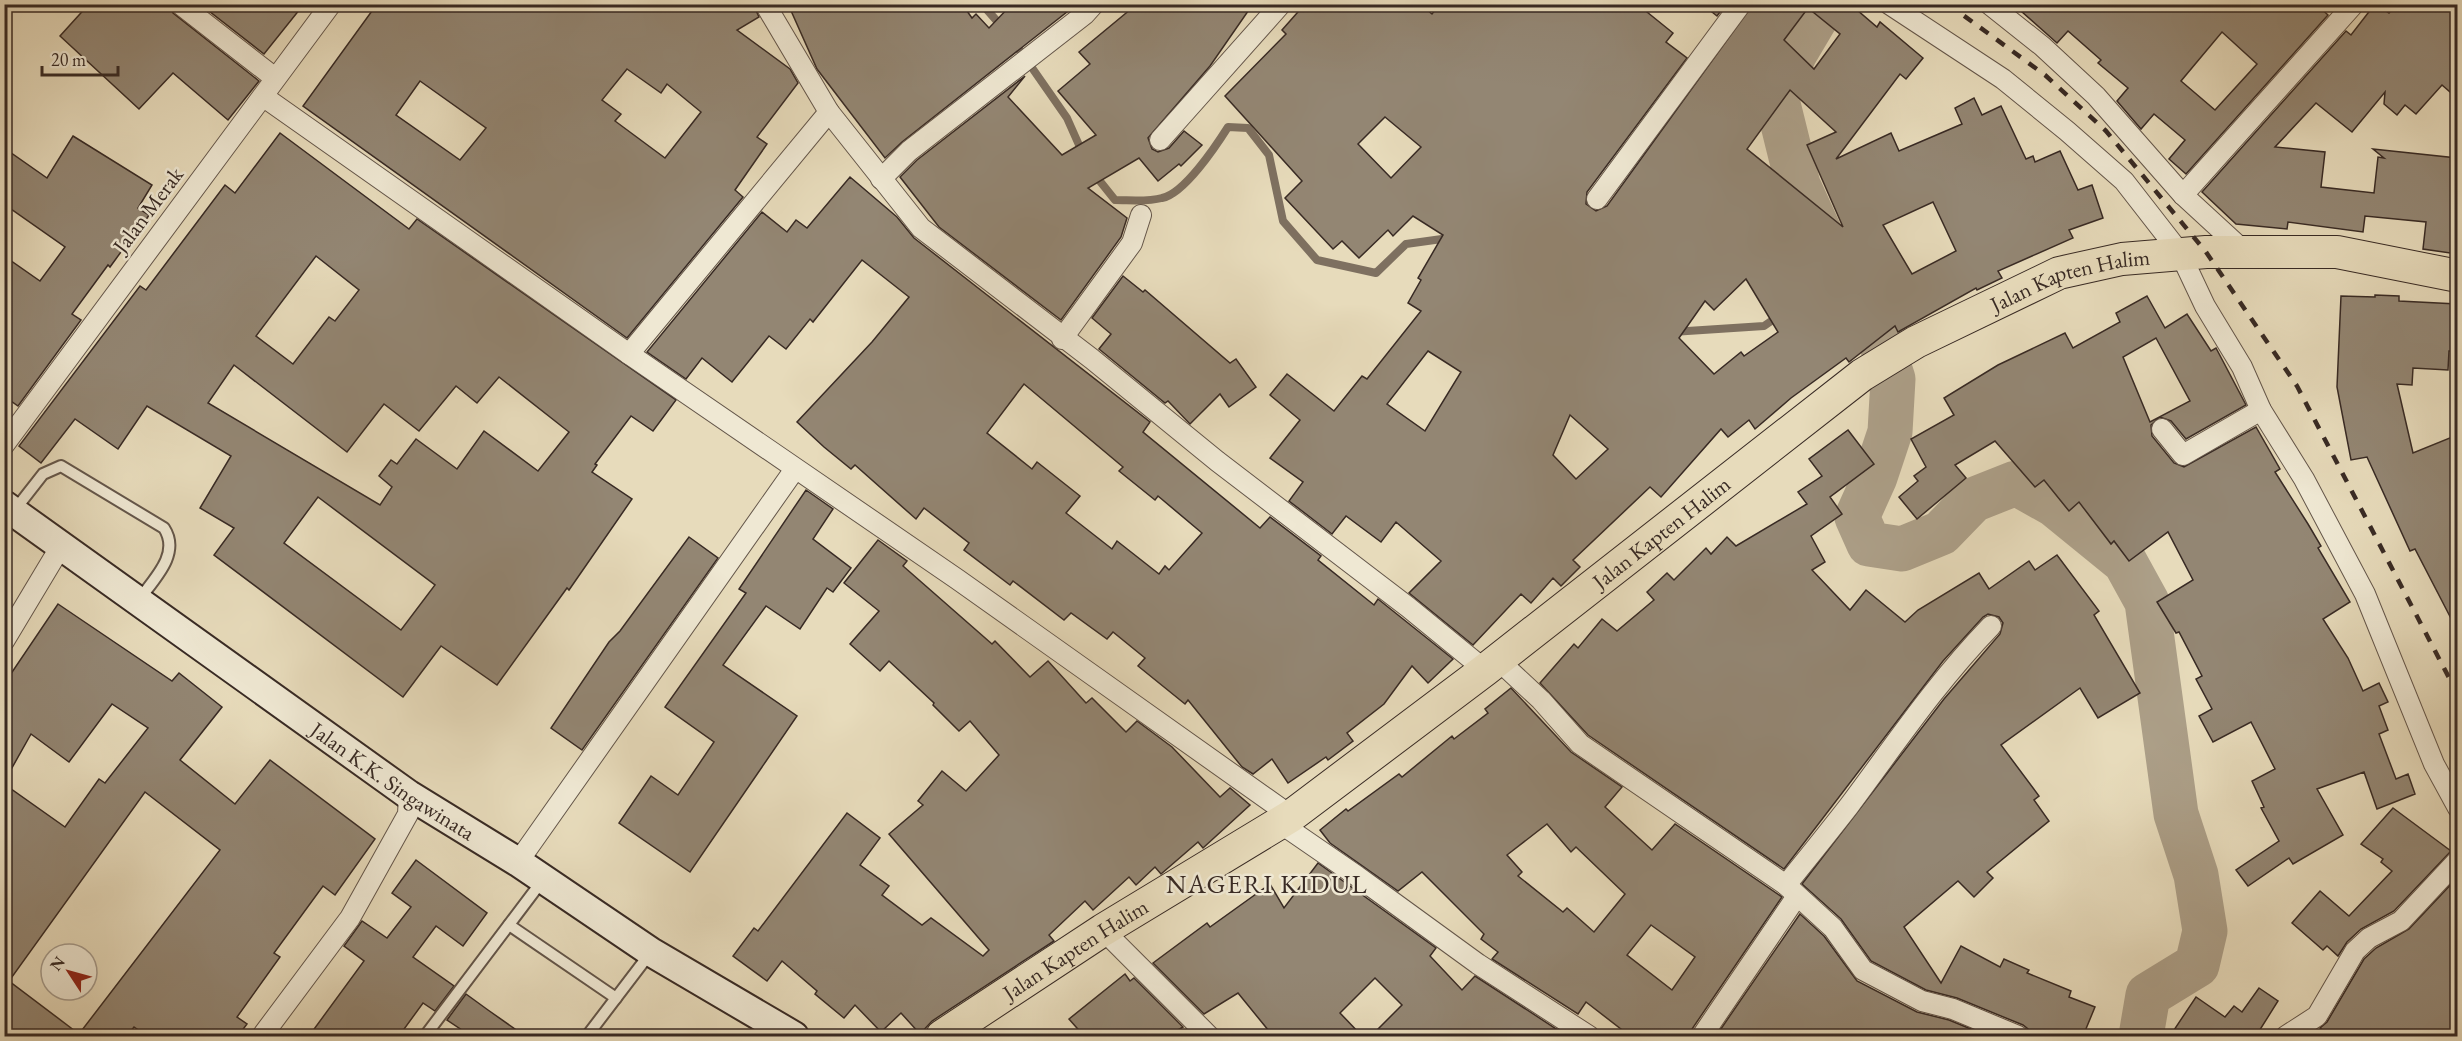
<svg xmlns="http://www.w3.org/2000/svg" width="2462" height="1041" font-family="'EB Garamond',serif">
	<rect width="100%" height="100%" fill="#e7dbbb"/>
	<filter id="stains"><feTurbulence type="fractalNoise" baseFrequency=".00333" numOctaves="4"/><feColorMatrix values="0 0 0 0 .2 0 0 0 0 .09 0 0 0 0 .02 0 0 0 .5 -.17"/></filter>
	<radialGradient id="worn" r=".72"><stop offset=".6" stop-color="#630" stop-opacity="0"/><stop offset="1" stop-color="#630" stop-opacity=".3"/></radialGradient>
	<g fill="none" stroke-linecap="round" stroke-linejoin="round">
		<g stroke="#7e7060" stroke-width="8">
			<polyline points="982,4 1003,28"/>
			<polyline points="1014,42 1067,118 1083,154"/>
			<path d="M1095,175L1115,200C1130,200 1147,202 1162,198C1184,194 1216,146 1228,127L1248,128L1269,155L1283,221L1317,260L1376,273L1406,244L1449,238"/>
			<polyline points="1672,332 1764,326 1780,315"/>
		</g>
		<polyline stroke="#ac9f88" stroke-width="45" points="1824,4 1795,53 1776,96 1798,185 1840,277 1870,309 1893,379 1890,432 1875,477 1857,517 1869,544 1902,549 1941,533 1973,500 2016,483 2055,505 2125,562 2147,602 2176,814 2196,875 2205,931 2197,965 2148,995 2141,1036"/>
	</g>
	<g fill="#938673" stroke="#382a24" stroke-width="1.5" fill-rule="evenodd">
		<polygon points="89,4 168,4 173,13 259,81 228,120 173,73 139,109 60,36"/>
		<polygon points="200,4 304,4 264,54"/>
		<path d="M377,4H753L759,17L737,30L790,69L798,83L757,137L767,144L735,190L743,197L627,338L303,106ZM627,69L661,93L667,84L701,112L665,158L615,121L621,114L602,100ZM420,81L486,128L460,160L396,115Z"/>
		<polygon points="788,4 962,4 972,18 976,14 989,28 1012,4 1077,4 902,142 885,158 817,69"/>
		<polygon points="1137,4 1253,4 1210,66 1148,138 1152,149 1158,152 1169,148 1184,131 1202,145 1181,166 1179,164 1158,181 1139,158 1088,188 1127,218 1121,237 1061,320 939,227 900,177 917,160 1025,76 1008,97 1062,155 1096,135 1058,91 1090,64 1079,52"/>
		<path d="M1305,4L1421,5L1432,14L1440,4H1637L1673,33L1666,42L1687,58L1587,192L1586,204L1596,211L1607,206L1753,4H1850L1877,27L1880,22L1923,58L1906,79L1900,74L1836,159L1891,133L1899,151L1962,124L1955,108L1974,98L1982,115L2001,106L2026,159L2033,156L2035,162L2060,151L2078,190L2092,185L2103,218L2069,230L2073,238L1998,271L2002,278L1977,290L1976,288L1898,332L1895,326L1849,362L1846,358L1791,398L1755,429L1749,420L1728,437L1721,429L1661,497L1650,487L1573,560L1580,567L1561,586L1553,578L1531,603L1521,594L1473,645L1409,593L1441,561L1396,522L1381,542L1346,516L1332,534L1289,501L1303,482L1270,458L1300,420L1270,395L1287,374L1334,411L1362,376L1367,379L1421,311L1408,303L1421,280L1418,278L1443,235L1413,216L1393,236L1388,230L1359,258L1342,241L1333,249L1285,198L1302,181L1225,96L1286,34L1282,30ZM1808,8L1840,34L1814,69L1784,40ZM1790,90L1836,132L1807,145L1843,227L1747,149ZM1385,117L1421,147L1391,178L1358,144ZM1933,202L1956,251L1912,274L1883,225ZM1746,279L1778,332L1744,356L1741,352L1714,374L1679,338L1705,301L1714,310ZM1428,351L1461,372L1425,431L1387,404ZM1570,415L1608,449L1576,479L1553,455Z"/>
		<polygon points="1702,4 1726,4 1717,16"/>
		<path d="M2013,4H2316L2328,15L2186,174L2169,159L2185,140L2154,114L2141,129L2117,101L2128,88L2098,63L2101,60L2068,31L2057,43ZM2222,32L2257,64L2215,110L2181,81Z"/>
		<polygon points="2375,4 2389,13 2396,4 2457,4 2457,98 2442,85 2416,114 2405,105 2397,115 2384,104 2385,92 2352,132 2316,103 2275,147 2325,152 2321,187 2374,193 2378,157 2384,158 2373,149 2457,158 2457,254 2423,249 2426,222 2365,216 2363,232 2288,222 2287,229 2236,224 2202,192 2346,31 2351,35"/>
		<path d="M280,133L409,229L417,219L676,400L653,431L631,416L595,464L597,465L592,472L632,499L569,590L567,588L497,685L441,646L403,697L214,555L234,528L200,508L231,456L147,406L118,449L75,419L41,463L19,446L140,286L146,290L225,185L235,193ZM316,256L359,290L335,321L329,317L293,364L256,336ZM234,365L347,452L384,404L419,431L456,386L477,403L499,377L569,432L538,471L484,431L457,469L416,439L397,464L391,460L379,476L392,487L380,505L208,403ZM318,497L435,585L401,630L284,543Z"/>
		<polygon points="73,136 152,185 138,208 149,215 136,236 134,234 110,267 108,265 72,314 81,320 18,406 4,396 4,256 40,281 65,247 4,204 4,148 47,178"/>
		<path d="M850,177L897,217L914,238L1150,422L1143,432L1260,528L1270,517L1321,556L1318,560L1374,605L1378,599L1453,659L1428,683L1412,666L1384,704L1347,733L1353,741L1328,760L1326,757L1288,783L1272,759L1253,774L1242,767L1188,700L1185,704L1138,666L1145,658L1113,632L1107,639L1071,613L1064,620L1013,581L1010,585L964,550L969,543L924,508L916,519L855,465L851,469L824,447L797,422L872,342L909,297L862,260L813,322L810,319L786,349L769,336L732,382L702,358L686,379L647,352L762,212L787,232L796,220L807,228ZM1024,384L1123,467L1119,471L1155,500L1158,496L1202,533L1169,570L1165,566L1159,574L1117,541L1112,549L1066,513L1080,496L1037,462L1032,469L987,433Z"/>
		<polygon points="1123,276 1143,292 1145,290 1230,363 1236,359 1256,387 1229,407 1220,394 1190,424 1168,401 1165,403 1099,349 1111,334 1092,318"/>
		<polygon points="2375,295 2399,296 2399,301 2457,304 2457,351 2449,351 2448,370 2413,368 2412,385 2397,384 2413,453 2457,435 2457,630 2415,549 2410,551 2367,457 2351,460 2337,387 2341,296 2375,297"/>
		<path d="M2147,296L2165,328L2187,314L2211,351L2216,348L2246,405L2186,439L2171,421L2160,417L2151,425L2152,436L2174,463L2184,467L2256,427L2280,469L2275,472L2308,524L2321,546L2318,548L2350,602L2323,619L2348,658L2363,691L2379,683L2388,702L2379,706L2388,730L2379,734L2396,779L2408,774L2415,794L2377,809L2364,772L2317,789L2343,835L2293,864L2289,858L2248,886L2236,870L2279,841L2261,808L2264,807L2252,781L2275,769L2251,722L2213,742L2199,716L2212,709L2196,679L2202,676L2179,632L2176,633L2157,602L2193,580L2168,532L2129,561L2114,541L2111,544L2079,502L2069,511L2044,480L2035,487L1995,441L1955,465L1966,478L1917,519L1899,497L1918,481L1914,476L1926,467L1911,439L1954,415L1944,398L1998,365L2065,333L2073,348L2120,322L2116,313ZM2156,338L2190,401L2150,422L2123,357Z"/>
		<polygon points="1848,430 1874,464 1830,497 1842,514 1811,536 1825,562 1812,570 1850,610 1866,590 1905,622 1918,610 1979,573 1989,589 2029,561 2035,570 2057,555 2099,611 2094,615 2140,693 2098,718 2080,688 2001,745 2039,796 2034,800 2049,821 1987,872 1993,878 1974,897 1958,881 1904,927 1941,983 1961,946 2000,967 2004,959 2029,970 2027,973 2071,991 2069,997 2095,1007 2083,1036 2030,1036 2028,1029 2023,1025 1957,998 1926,990 1871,961 1841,919 1802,884 1944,699 2000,634 2003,623 1999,617 1988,614 1983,617 1943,661 1784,869 1588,735 1540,683 1574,644 1578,648 1602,619 1617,631 1654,600 1647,592 1667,573 1674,580 1706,548 1711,554 1727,537 1736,546 1807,504 1798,492 1822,476 1809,459"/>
		<polygon points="806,490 833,509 813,539 851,568 833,592 827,588 800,629 766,606 723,665 797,716 690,872 619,823 651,776 678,795 714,742 665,707 746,593 739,589"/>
		<polygon points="689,537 718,558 582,750 551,728 609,642 620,631"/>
		<polygon points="878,540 907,561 903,566 992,644 995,641 1030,677 1048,661 1086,703 1092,698 1126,732 1137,721 1172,747 1220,797 1230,788 1250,805 1203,848 1198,842 1161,874 1155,867 1136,885 1129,877 1093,910 1085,901 1049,935 1054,941 932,1021 920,1034 901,1013 881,1032 855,1005 844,1018 815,994 817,991 782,961 767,981 733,956 754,928 758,931 847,813 880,838 860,865 889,886 882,895 922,925 931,918 983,956 989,950 889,834 923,805 918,801 942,771 966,791 999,755 970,721 959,731 933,705 934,703 889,661 880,671 850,644 879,611 844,583"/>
		<path d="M58,604L172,681L179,673L222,707L180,760L235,804L270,760L375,839L335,895L323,886L274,953L280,957L237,1017L247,1024L238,1036H147L134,1027L127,1036H16L4,1028V784L65,827L99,779L105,783L148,728L112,704L69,762L31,734L4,782V684ZM145,792L220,850L79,1034L9,981Z"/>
		<path d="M1511,688L1571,752L1622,787L1605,807L1652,850L1675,824L1782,897L1692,1029L1690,1036H1630L1586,1002L1578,1014L1492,959L1498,952L1481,939L1484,934L1422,872L1398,891L1330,843L1320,830L1346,809L1348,811L1399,774L1402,777L1452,736L1454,739L1488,713L1485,709ZM1547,824L1571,852L1576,847L1625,894L1594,932L1567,908L1563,912L1518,876L1522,872L1507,855ZM1651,925L1695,957L1672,990L1627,955Z"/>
		<polygon points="2393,808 2451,851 2394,911 2361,929 2347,942 2338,956 2327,946 2323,950 2292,923 2320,891 2349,916 2392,871 2381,862 2383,859 2361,844"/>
		<polygon points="416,860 487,913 463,946 436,926 413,957 454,986 435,1011 423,1003 399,1036 309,1036 364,961 344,946 362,921 387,938 411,907 392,893"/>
		<polygon points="1318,863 1436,948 1430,956 1462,990 1475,976 1564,1034 1562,1036 1371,1036 1402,1005 1375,978 1340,1013 1362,1036 1273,1036 1238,993 1204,1014 1153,963 1207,923 1210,927 1270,884 1284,908"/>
		<polygon points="2457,878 2457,1036 2331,1036 2320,1028 2327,1022 2364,959 2376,948 2409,929"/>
		<polygon points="1800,914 1824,936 1857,981 1917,1012 1949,1020 1988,1036 1716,1036"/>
		<polygon points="1125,974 1130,981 1134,978 1183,1027 1168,1036 1084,1036 1069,1019"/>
		<polygon points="2259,988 2278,1001 2256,1036 2170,1036 2196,997 2225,1017 2234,1006 2242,1012"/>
		<polygon points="466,994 488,1010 525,1036 471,1036 447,1020"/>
	</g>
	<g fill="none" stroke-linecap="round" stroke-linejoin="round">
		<g stroke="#64564a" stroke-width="14">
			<g id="lane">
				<path d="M14,511L43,474L61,466L164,528C181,554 154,579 138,601"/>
				<polyline points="509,925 616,998"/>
				<polyline points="425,1036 542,881"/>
				<polyline points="587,1036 651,952"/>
			</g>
		</g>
		<g stroke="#64564a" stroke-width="22">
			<g id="street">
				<polyline points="180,4 275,78"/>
				<polyline points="765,4 829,112 921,228 1092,359 1217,461 1408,607 1485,670"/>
				<polyline points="1889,4 2003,79 2067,131 2124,181 2180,253 2205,306 2242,367 2261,410 2304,479 2365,594 2434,764 2458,808"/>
				<polyline points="1989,4 2042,46 2096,96 2183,195 2244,251"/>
				<polyline points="264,97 629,354 957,579 1291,816"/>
				<polyline points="1160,140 1281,4"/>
				<polyline points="881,179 909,151 1085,14 1094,4"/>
				<polyline points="2183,195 2354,4"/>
				<polyline points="1597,199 1741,4"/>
				<polyline points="1062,339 1132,243 1141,215"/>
				<polyline points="629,354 829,112"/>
				<polyline points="2162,429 2183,455 2261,410"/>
				<polyline points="4,445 331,4"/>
				<polyline points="4,641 61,546"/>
				<polyline points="1498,660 1541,700 1580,744 1786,885 1833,928 1863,970 1922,1001 1953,1009 2018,1036"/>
				<polyline points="1280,823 1357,876 1478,964 1589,1036"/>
				<polyline points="518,862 795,469"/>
				<path d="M1786,885C1807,859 1828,833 1849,806C1896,743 1936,683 1991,626"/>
				<polyline points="1103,930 1209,1036"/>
				<polyline points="262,1036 350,918 408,814 409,795"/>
				<polyline points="1702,1036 1797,896"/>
				<polyline points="2286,1036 2317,1016 2355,951 2369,938 2401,921 2458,860"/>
			</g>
		</g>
		<g stroke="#382a24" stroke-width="32">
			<g id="secondary">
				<path id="s1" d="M4,505L409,795L518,862L651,952L794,1036"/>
			</g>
		</g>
		<g stroke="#382a24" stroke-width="34">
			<g id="primary">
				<path id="s2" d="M942,1036L1103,930L1291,816L1485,670L1862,375L1916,342L2059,273L2122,259L2206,252H2337L2458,276"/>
			</g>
		</g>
		<use href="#lane" stroke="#efe8d3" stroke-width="10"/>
		<use href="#street" stroke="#efe8d3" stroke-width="20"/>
		<use href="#secondary" stroke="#efe8d3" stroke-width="28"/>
		<use href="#primary" stroke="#e7dbbb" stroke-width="32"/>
		<polyline stroke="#382a24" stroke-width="4.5" stroke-dasharray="10 10" stroke-linecap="butt" points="1948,4 2045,75 2106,131 2206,252 2297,386 2458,695"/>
	</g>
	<g text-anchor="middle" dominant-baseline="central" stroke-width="5" stroke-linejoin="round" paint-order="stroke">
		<g font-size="22" fill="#382a24" stroke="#efe8d3">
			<text transform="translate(148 210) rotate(-53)">Jalan Merak</text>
			<text stroke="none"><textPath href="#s2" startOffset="1365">Jalan Kapten Halim</textPath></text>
			<text stroke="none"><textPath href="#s2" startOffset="879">Jalan Kapten Halim</textPath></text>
			<text stroke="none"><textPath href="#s1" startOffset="477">Jalan K.K. Singawinata</textPath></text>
			<text stroke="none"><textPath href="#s2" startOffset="159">Jalan Kapten Halim</textPath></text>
		</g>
		<g font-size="26" letter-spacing="1.5" fill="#382a24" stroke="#efe8d3">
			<text x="1267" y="884">NAGERI KIDUL</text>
		</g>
	</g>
	<rect width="2462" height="1041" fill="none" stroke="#e7dbbb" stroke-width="24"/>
	<rect x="6" y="6" width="2450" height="1029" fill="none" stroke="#382a24" stroke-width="3"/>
	<rect x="12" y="12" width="2438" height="1017" fill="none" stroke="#382a24" stroke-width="1.5"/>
	<g transform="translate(69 972) rotate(306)"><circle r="28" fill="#efe8d3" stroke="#a69c8d" stroke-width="1.5"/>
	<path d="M0-4.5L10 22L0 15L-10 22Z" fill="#8f2418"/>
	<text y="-9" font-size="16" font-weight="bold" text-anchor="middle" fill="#382a24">N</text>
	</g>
	<path d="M42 66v9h76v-9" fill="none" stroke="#382a24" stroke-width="3"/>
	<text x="51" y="66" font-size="18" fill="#382a24" stroke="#efe8d3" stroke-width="4.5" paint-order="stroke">20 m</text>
	<rect width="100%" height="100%" filter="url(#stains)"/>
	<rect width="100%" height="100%" fill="url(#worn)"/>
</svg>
